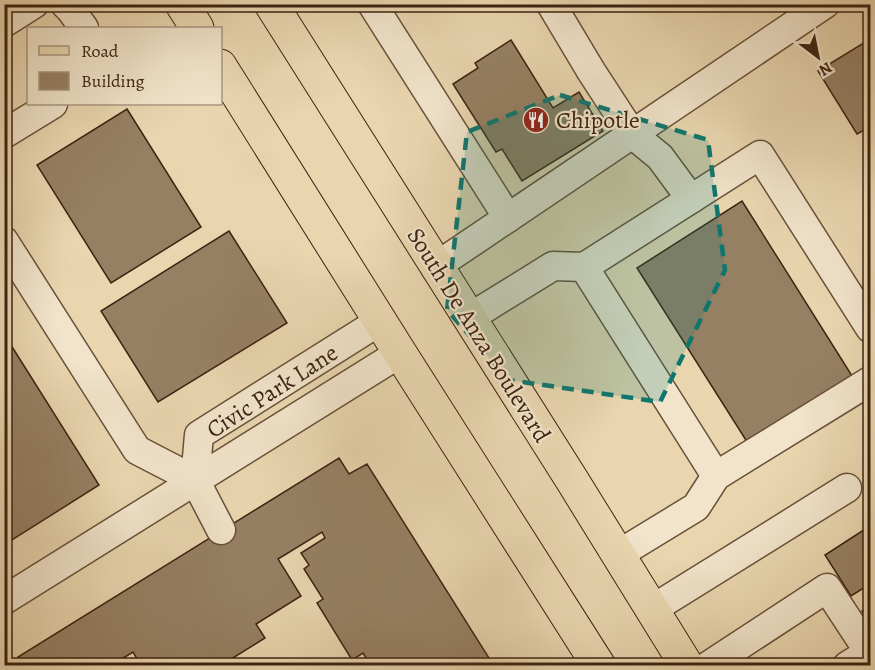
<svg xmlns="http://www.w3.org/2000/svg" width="875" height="670" font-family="Alegreya,serif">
	<rect width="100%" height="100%" fill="#e9d6af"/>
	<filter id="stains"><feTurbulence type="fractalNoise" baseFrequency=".00333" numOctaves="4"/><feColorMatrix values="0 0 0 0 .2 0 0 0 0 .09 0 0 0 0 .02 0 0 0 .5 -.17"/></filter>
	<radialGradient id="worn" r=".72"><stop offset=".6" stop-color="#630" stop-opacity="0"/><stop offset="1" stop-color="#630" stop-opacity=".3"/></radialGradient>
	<g fill="#968064" stroke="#3d2312" stroke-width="1.5">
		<polygon points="870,39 870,127 857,134 818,71"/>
		<polygon points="511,40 553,108 579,92 603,131 522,181 502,149 496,152 453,84 478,68 475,63"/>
		<polygon points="127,109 201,227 111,283 37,165"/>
		<polygon points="742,201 854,379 749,445 637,268"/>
		<polygon points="229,231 287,323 158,402 101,311"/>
		<polygon points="4,334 99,485 4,545 4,463 6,462 4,460"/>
		<polygon points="339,458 349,474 367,464 494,666 371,666 363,653 352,660 317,603 323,599 304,569 309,565 301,553 325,538 322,532 278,559 301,596 256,624 265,638 220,666 204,666 201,660 192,666 141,666 133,652 110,666 24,666 18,657"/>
		<polygon points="870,526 870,584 851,596 825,555"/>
		<polygon points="870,606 870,625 862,611"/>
	</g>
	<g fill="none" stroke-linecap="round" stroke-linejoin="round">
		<g stroke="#685039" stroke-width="31">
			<g id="minor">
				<polyline points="65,4 70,9 84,28"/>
				<polyline points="372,4 508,218"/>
				<polyline points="551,4 591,71 632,134 660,157 691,199"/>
				<polyline points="4,23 34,4"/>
				<polyline points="4,134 53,104"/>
				<polyline points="4,241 137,450 195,480 221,530"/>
				<polyline points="435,267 825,4"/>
				<polyline points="584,267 716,476"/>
				<polyline points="469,318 553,266 584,267 760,155 870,328"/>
				<polyline points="195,480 199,435 380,321"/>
				<polyline points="619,554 696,507 716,476 870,381"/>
				<polyline points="4,600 400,353"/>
				<polyline points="651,610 847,488"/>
				<polyline points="708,666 827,588 869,652 847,666"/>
			</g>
		</g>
		<g stroke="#3d2312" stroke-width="35">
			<g id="major">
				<polyline points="182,4 197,28"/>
				<path d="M271,4C371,164 472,322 572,480C611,542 648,604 687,666"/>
				<polyline points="220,66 400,353 599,666"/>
			</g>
		</g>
		<use href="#minor" stroke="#f1e4cb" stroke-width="28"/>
		<use href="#major" stroke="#e9d6af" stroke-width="33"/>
	</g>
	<path fill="#0f766e" fill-opacity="0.2" stroke="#0f766e" stroke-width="4.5" stroke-dasharray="12 8" stroke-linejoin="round" d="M560,95L708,140L725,270L660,402L509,380L447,310L467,132Z"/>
	<defs>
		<g id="restaurant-disc" transform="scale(1.35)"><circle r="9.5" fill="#8f2418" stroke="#f1e4cb"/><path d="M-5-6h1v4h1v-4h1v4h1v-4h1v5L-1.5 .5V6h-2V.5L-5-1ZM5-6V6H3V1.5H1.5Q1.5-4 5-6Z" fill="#fff"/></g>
	</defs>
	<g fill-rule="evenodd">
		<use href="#restaurant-disc" x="536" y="120"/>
	</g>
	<g text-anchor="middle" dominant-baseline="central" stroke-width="4.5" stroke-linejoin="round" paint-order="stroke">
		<g font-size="24" fill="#3d2312" stroke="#f1e4cb" text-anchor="start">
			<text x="556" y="120">Chipotle</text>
		</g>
		<g font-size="24" fill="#3d2312" stroke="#f1e4cb">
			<text transform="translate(479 335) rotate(58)">South De Anza Boulevard</text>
			<text transform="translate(272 391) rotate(-33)">Civic Park Lane</text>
		</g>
	</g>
	<rect width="875" height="670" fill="none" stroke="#e9d6af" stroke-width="24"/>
	<rect x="6" y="6" width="863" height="658" fill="none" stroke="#3d2312" stroke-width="3"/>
	<rect x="12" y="12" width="851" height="646" fill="none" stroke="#3d2312" stroke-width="1.5"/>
	<rect x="27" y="27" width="195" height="78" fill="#f1e4cb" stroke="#a99781" stroke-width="1.5"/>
	<rect x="39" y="46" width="30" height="9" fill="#e9d6af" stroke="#a99781" stroke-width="1.5"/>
	<text x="81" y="57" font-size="18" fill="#3d2312">Road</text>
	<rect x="39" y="72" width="30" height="18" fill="#968064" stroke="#a99781" stroke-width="1.5"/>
	<text x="81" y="87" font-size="18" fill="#3d2312">Building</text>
	<g transform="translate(818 57) rotate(148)" stroke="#f1e4cb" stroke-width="4.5" paint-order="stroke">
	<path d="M0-4.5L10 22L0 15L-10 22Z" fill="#3d2312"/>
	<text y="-9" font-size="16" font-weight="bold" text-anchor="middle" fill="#3d2312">N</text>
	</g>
	<rect width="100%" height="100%" filter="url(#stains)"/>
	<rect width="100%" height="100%" fill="url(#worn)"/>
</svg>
